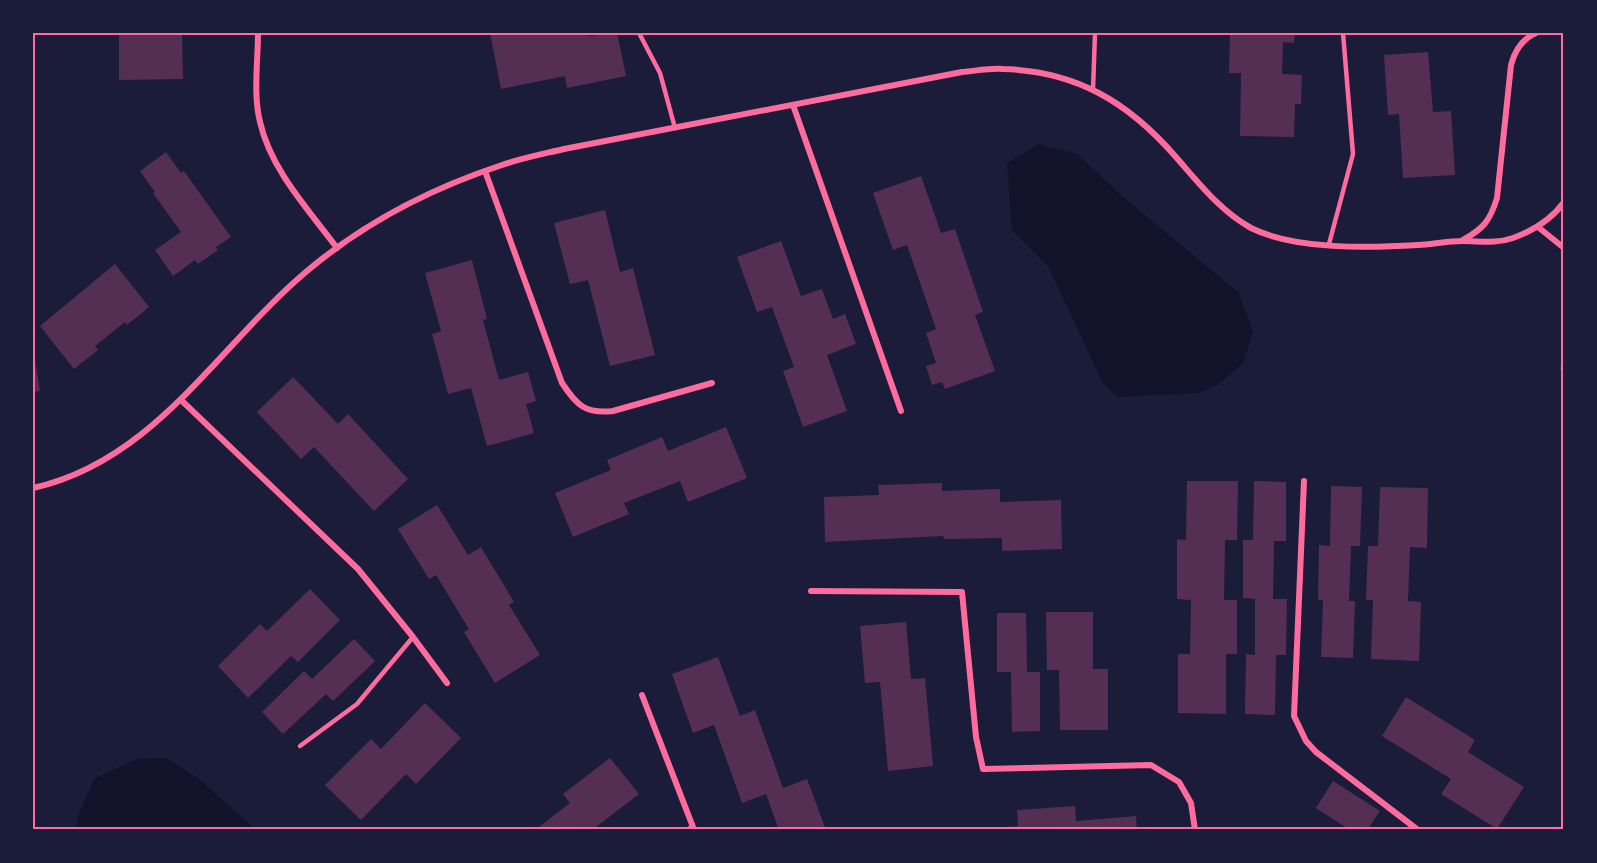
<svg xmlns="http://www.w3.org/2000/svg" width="1597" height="863" font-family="Manrope,sans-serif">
	<rect width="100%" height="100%" fill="#1b1b3a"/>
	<g fill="#12122b">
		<polygon points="1039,144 1077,154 1122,196 1239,293 1253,332 1243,363 1219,384 1200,393 1117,397 1103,383 1048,266 1012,230 1007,163"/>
		<polygon points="166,758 198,778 256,830 77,830 78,816 94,779 136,759"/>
	</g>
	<g fill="#542f53">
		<polygon points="119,33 182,33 183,79 119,80"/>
		<polygon points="490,33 556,33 557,35 587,33 588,36 617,33 626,76 567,88 565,76 501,89"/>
		<polygon points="1230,33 1295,33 1294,43 1283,42 1282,74 1302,75 1301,104 1295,104 1294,137 1240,136 1241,73 1229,73"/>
		<polygon points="1428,52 1433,112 1451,111 1455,175 1403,178 1399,114 1388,115 1384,55"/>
		<polygon points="166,152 181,173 184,171 231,237 216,247 218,250 198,264 195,260 173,276 155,250 181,232 153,193 155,192 140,171"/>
		<polygon points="921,176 941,233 955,229 983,312 975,315 995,371 945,389 942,382 932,385 926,366 936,363 926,333 936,329 907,245 893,250 873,193"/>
		<polygon points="605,210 620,272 633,268 655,355 610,366 588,280 570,284 554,223"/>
		<polygon points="781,241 801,296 822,289 833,319 845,314 856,344 827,355 847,411 803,427 783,371 794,367 772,307 757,312 737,257"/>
		<polygon points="472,260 487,319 483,320 499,380 528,372 536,401 526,404 534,433 487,446 471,388 448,394 432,334 441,331 425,273"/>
		<polygon points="115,264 149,307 127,325 125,322 95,346 98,350 74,369 40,326"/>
		<polygon points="33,347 40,391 33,392"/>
		<polygon points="1563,348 1564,348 1564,371 1560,370"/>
		<polygon points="293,377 338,424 348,414 408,479 374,511 314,447 301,459 257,412"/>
		<polygon points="726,427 747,478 688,502 680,481 624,503 629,514 573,537 555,493 611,470 607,460 662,437 668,451"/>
		<polygon points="1187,481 1238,481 1237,540 1225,540 1224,600 1237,600 1237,654 1226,654 1226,714 1178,713 1178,654 1190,654 1191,600 1177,599 1177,539 1186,540"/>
		<polygon points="1254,481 1286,482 1286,541 1274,541 1273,599 1287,599 1286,655 1276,655 1275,715 1245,714 1246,654 1255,655 1255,599 1243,598 1243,540 1253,540"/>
		<polygon points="942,483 942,491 1000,489 1000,502 1061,500 1062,549 1002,551 1002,538 944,539 943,536 825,542 824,497 879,495 878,485"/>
		<polygon points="1331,486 1362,487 1360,546 1351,546 1349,601 1355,601 1353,658 1321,657 1323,600 1318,600 1319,545 1330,546"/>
		<polygon points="1380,487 1428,488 1427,548 1410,547 1408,601 1421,602 1419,661 1371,659 1373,600 1366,600 1368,546 1378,546"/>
		<polygon points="437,505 468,555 481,547 514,602 509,605 540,655 495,683 464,632 469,629 436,575 429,579 398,529"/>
		<polygon points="310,589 340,620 298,662 291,656 248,698 218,666 260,624 267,631"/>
		<polygon points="1046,612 1093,612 1093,669 1108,669 1108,730 1060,730 1059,670 1047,670"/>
		<polygon points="997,613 1026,613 1027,672 1040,672 1040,731 1012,732 1011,672 997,672"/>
		<polygon points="906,622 911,679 925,678 933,766 888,771 880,682 865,683 860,626"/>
		<polygon points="354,639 375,661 333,701 326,694 283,734 262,712 304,671 312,679"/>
		<polygon points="718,657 740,716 755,710 783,788 807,779 826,830 779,830 766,794 742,803 714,725 693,733 672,674"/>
		<polygon points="1406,697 1475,740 1468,752 1524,787 1497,829 1441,794 1451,779 1382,736"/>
		<polygon points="425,703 461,738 416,784 406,774 361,820 325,785 371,739 381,749"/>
		<polygon points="610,758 639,794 592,830 535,830 570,803 563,794"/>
		<polygon points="1333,781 1380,811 1370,826 1376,830 1350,830 1316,808"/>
		<polygon points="1075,806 1076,821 1136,816 1137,830 993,830 993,828 1018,826 1017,810"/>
	</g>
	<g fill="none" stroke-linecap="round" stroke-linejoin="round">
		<g stroke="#ff6b9d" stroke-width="4.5">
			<polyline points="639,33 660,73 675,128"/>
			<polyline points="1093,90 1095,33"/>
			<polyline points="1329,244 1353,154 1343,33"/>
			<polyline points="300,746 357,704 413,637"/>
		</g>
		<g stroke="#ff6b9d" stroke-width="6">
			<path d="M258,33C258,61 253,94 260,122C271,170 308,209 337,248"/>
			<polyline points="793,105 901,411"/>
			<path d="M485,171L562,383C577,406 586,414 613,411L712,383"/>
			<polyline points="1538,227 1564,248"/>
			<path d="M1463,240C1483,229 1490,221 1497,198L1511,65C1515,50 1522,39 1536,33"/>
			<polyline points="181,400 358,569 413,637 447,683"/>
			<polyline points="1304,481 1294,716 1306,741 1316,752 1418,830"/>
			<path d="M33,488C155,461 218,346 307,271C364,223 432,188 502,165C522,158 543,154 564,149L962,72C975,71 989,68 1003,69C1076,71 1128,102 1175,156C1198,182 1220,211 1251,228C1295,250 1369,248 1418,245C1433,244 1448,241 1463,241C1480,241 1496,244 1513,238C1532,231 1552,219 1564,202"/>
			<polyline points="811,591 962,592 976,737 983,769 1151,765 1179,782 1191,803 1195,830"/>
			<polyline points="642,695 693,827 688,830"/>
		</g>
	</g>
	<rect width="1597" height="863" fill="none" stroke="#1b1b3a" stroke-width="69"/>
	<rect x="34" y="34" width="1528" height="794" fill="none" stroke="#ff6b9d" stroke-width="2"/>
</svg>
